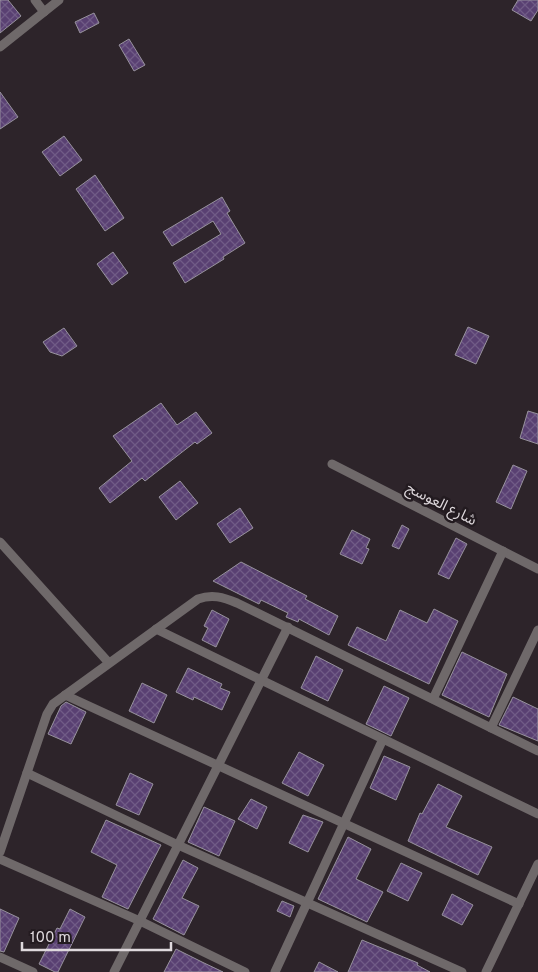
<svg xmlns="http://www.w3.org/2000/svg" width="538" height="972" font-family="Overpass,'Noto Sans Arabic',sans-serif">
	<defs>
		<pattern id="building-cross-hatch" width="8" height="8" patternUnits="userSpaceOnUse" patternTransform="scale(1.25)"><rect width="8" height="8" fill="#594072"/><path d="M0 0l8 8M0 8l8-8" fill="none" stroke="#705b86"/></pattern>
	</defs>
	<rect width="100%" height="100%" fill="#2d242a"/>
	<g fill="url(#building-cross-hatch)" stroke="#97929d">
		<polygon points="0,0 8,0 21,16 0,33"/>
		<polygon points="518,0 538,0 538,10 531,21 512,10"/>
		<polygon points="94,13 99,23 80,33 75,22"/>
		<polygon points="129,39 145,65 134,71 119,45"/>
		<polygon points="0,92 18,117 0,129"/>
		<polygon points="64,136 82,160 60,176 42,152"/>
		<polygon points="95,175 124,218 105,231 76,189"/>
		<polygon points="222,197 230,211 227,213 245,243 223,257 224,259 185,283 173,263 221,234 213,221 172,246 163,232"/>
		<polygon points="113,252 128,273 112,285 97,264"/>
		<polygon points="468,327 489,336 476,364 455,355"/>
		<polygon points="64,328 77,346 62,356 50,352 43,342"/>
		<polygon points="161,403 177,425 196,412 212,433 197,444 195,442 145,481 142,478 110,503 99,488 132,461 113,436"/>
		<polygon points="528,411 538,414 538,444 520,438"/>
		<polygon points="513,465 527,471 511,509 496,502"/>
		<polygon points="180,481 198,503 176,520 159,497"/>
		<polygon points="240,508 253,528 230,543 217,524"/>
		<polygon points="402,525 409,529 399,549 392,546"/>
		<polygon points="352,530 370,539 366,548 369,549 362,564 340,554"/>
		<polygon points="456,538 467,544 449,579 438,574"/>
		<polygon points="241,562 307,596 305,599 338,616 329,635 299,619 298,622 286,617 288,613 261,600 259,604 213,581"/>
		<polygon points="434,609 458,621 429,684 348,645 357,627 386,641 400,610 427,623"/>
		<polygon points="212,610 229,619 216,647 202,640 208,628 204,626"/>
		<polygon points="462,652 507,674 489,717 442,695"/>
		<polygon points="316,656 343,670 328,701 301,688"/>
		<polygon points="188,668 222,684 220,688 230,692 222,710 194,697 193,700 176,692"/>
		<polygon points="142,683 167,695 154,723 129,711"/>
		<polygon points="384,686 409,698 391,736 366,724"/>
		<polygon points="513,697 538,709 538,741 499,725"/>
		<polygon points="66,702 86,712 71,744 48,734 61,706"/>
		<polygon points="299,752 324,765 308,796 282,783"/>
		<polygon points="384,756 410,767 396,800 370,788"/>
		<polygon points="130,773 153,784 139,815 116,805"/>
		<polygon points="438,784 462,796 446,827 492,847 478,875 408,841 420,813 422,814"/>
		<polygon points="251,799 267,807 257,829 238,819"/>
		<polygon points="204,807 235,821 219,856 188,842"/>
		<polygon points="303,815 323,822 308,852 289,843"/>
		<polygon points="106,820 161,845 128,909 102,897 117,865 91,852"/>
		<polygon points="348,837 371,849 356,879 383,892 367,922 318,899"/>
		<polygon points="183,860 198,868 182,898 199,906 184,935 153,919"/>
		<polygon points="401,863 422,873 408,901 387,891"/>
		<polygon points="452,894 473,905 462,925 442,915"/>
		<polygon points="282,901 294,906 290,917 277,911"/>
		<polygon points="0,909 19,918 4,952 0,951"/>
		<polygon points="70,909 85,917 58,972 55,972 39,964 57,928 60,929"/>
		<polygon points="362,940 418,963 417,965 430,972 348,972"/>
		<polygon points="176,949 202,962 223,972 164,972"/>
		<polygon points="319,962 338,972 314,972"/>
	</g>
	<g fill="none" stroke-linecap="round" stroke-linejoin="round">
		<g stroke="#6f696a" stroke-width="9">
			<polyline points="35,0 44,12"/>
			<polyline points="0,47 59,0"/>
			<polyline points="332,464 538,569"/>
			<polyline points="0,542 109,663"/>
			<polyline points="156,629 538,814"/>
			<polyline points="65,695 519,904"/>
			<polyline points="433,699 503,551"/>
			<polyline points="491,728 538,630"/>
			<polyline points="27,773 178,845 462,972"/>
			<path d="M0,852L47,714L53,704L198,599C212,594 223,597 237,603L538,751"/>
			<polyline points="0,859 140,921 245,972"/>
			<polyline points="0,957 33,972"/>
			<polyline points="114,972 288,627"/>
			<polyline points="275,972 383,739"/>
			<polyline points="486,972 538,864"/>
		</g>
	</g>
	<g text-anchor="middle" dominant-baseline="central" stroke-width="5" stroke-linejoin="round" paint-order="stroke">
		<g font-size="15" fill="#dfd9dd" stroke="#231b20">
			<text transform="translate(441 505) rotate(27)">شارع العوسج</text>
		</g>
	</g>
	<path d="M22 942v8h149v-8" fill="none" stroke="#dfd9dd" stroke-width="2.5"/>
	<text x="30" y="942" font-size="15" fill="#dfd9dd" stroke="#231b20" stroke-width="4" paint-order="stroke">100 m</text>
</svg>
